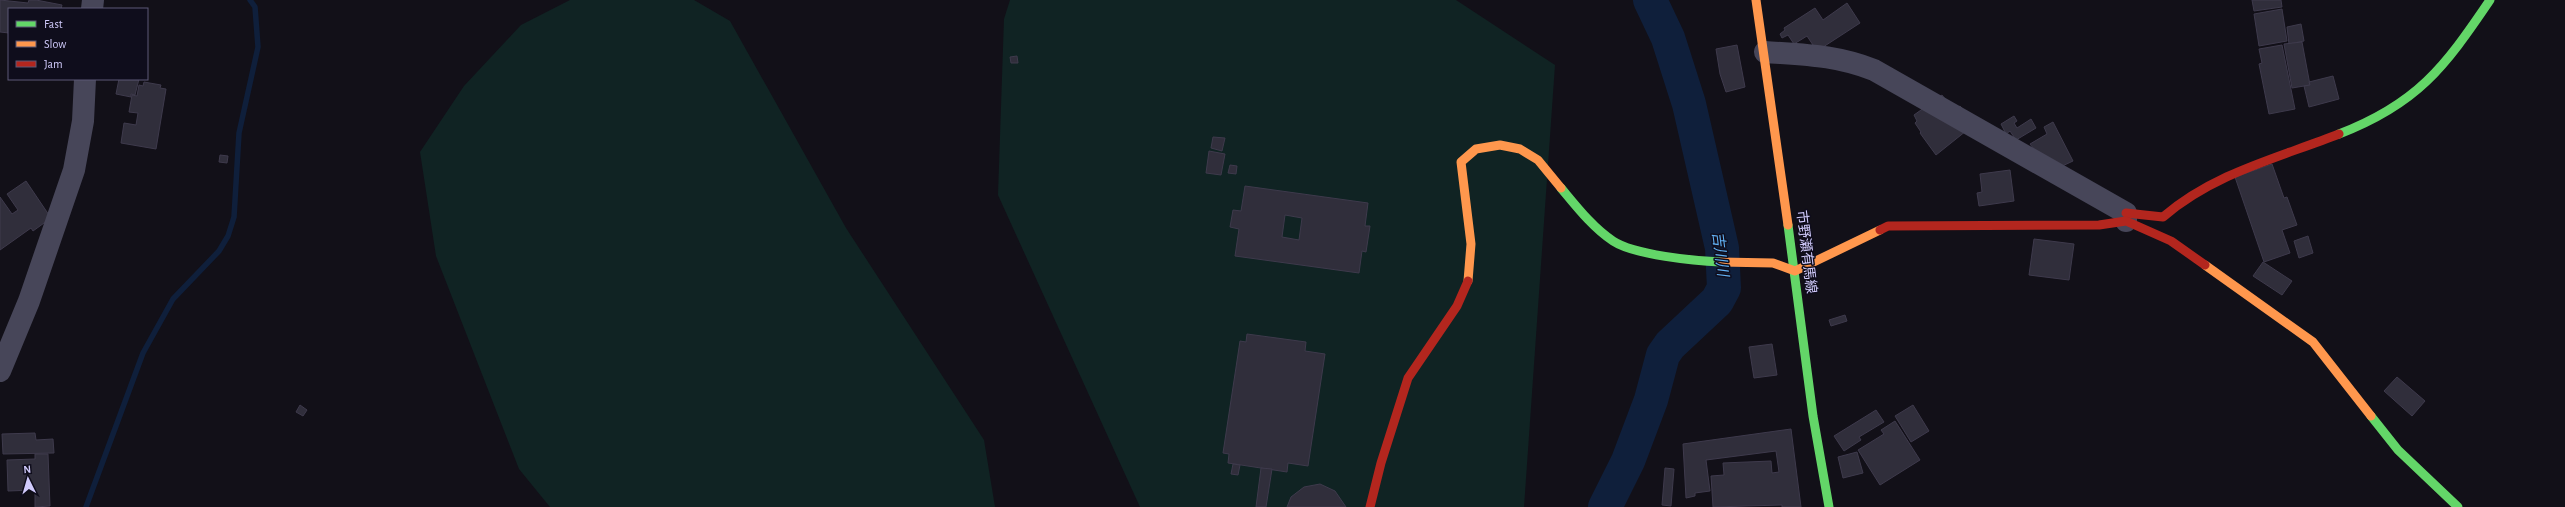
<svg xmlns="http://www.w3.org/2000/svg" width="2565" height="507" font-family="'Alegreya Sans','Noto Sans JP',sans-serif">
	<rect width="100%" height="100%" fill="#121018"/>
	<g fill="#102323">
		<polygon points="570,0 694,0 730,21 846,228 984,440 995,507 550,507 519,469 436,256 420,152 464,86 521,25"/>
		<polygon points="1010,0 1456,0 1555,65 1524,507 1140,507 998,195 1004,19"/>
	</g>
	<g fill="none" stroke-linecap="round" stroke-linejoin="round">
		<polyline stroke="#0f1f3b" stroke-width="5.5" points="86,507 143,353 173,299 219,251 228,236 234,217 239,133 258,47 255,7 250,0"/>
		<polyline stroke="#0f1f3b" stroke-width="34" points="1605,507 1628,461 1651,400 1663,355 1670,345 1717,301 1724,288 1722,248 1689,104 1668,38 1650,0"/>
	</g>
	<g fill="#302e3b" stroke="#3e3a4c" fill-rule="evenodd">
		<polygon points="0,0 28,3 29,0 36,0 62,5 61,9 9,9 9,33 0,32"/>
		<polygon points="2252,0 2281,0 2282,7 2254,11"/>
		<polygon points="1847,3 1860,23 1817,51 1807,36 1794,44 1788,35 1782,38 1780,34 1785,30 1784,28 1815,8 1823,20"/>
		<polygon points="2282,9 2287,41 2259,46 2254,14"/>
		<polygon points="2301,24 2304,41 2289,44 2287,27"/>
		<polygon points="2302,42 2310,85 2292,88 2284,44"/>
		<polygon points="1737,45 1745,87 1726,92 1720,74 1716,49"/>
		<polygon points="2282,45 2295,109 2269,114 2259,64 2262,63 2259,49"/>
		<polygon points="1017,56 1018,63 1011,63 1010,57"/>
		<polygon points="2333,76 2339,99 2309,107 2304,86 2310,85 2309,82"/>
		<polygon points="119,79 139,79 135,95 131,94 131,97 116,94"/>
		<polygon points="144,82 161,85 160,88 166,89 156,149 121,143 124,123 136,125 138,113 129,112 132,95 137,96 139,85 143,86"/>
		<polygon points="1942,95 1954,110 1960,106 1976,123 1936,155 1920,133 1921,132 1915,123 1917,121 1914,115"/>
		<polygon points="2014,116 2017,121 2014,123 2017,128 2031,119 2036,128 2016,140 2010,131 2006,134 2001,124"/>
		<polygon points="2053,122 2073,161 2058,168 2041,158 2030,144 2047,134 2044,127"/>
		<polygon points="1213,137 1225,138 1222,151 1211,148"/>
		<polygon points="1209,151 1225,154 1221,175 1206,173"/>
		<polygon points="220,155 228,156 227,163 219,162"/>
		<polygon points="2272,164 2284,198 2287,197 2297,225 2282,230 2290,253 2264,262 2235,177"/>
		<polygon points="1230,165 1237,166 1236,174 1228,173"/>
		<polygon points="2010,170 2014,201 1979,206 1977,193 1982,192 1980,174"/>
		<polygon points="26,181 51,218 33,231 31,228 0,250 0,197 12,214 18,210 7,194"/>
		<path d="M1245,186L1368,203L1365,226H1370L1366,252L1362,251L1359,273L1235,256L1239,229L1230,227L1233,210L1241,211ZM1285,215L1302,218L1299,240L1282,237Z"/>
		<polygon points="2308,236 2313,253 2299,258 2294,241"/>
		<polygon points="2034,239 2074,244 2069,280 2029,275"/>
		<polygon points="2263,262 2292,281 2282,295 2253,276"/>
		<polygon points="1845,315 1847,321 1831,326 1829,320"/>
		<polygon points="1247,334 1306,342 1305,351 1325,354 1308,466 1288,463 1287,472 1228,463 1229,454 1223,453 1240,341 1246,342"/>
		<polygon points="1772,344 1777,375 1754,378 1749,347"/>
		<polygon points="2397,377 2425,401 2412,416 2384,391"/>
		<polygon points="300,405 307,410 303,416 296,412"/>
		<polygon points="1913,405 1929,431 1911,442 1895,416"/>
		<polygon points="1876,410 1884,422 1859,437 1861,440 1844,451 1834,436"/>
		<polygon points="1895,421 1920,460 1880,485 1858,450 1884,434 1881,430"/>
		<polygon points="1791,429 1801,507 1782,507 1782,505 1713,507 1711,476 1724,475 1723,463 1771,461 1772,473 1779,472 1776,451 1706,460 1710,491 1695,493 1695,496 1686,498 1683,444"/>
		<polygon points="35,433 36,440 53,439 54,453 3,454 2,434"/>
		<polygon points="1857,452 1863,473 1843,478 1838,457"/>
		<polygon points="35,454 48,454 50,506 35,507 35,490 8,491 7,460 35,459"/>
		<polygon points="1233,464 1240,465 1238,475 1231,474"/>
		<polygon points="1261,468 1272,469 1266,507 1256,507"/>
		<polygon points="1665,468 1674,469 1671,506 1662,505"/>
		<polygon points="1320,484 1335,491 1346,507 1287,507 1291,497 1304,487"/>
	</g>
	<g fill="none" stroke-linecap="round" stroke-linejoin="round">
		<g stroke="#474659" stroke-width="22">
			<polyline points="92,9 93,0"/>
			<path d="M1765,52C1806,55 1835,55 1874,70L2126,213V221"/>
			<polyline points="0,371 29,301 74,170 83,121 85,79"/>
		</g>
		<g stroke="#63d668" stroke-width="9">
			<path d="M2339,134C2417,104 2444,68 2490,0"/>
			<path d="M1561,188C1576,206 1593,228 1613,241C1634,255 1695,261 1721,262"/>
			<polyline points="1788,225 1813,416 1829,507"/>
			<polyline points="2371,416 2398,450 2458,507"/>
		</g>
		<g stroke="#ff974d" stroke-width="9">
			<polyline points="1756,0 1788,225"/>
			<polyline points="1721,262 1773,263 1795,271 1880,230"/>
			<polyline points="2205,265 2313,342 2371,416"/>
			<polyline points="1468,281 1471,244 1461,162 1476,149 1500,145 1520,149 1538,160 1561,188"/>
		</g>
		<g stroke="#b3261e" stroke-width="9">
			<path d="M2126,213L2163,217C2214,173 2278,158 2339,134"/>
			<polyline points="1880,230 1888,226 2099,225 2126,221 2171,241 2205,265"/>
			<polyline points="1370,507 1381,463 1408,378 1457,306 1468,281"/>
		</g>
	</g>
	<g text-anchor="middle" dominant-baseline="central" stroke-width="3" stroke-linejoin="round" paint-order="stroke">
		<g font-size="14" fill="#d1cbfc" stroke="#0f0d1c">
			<text transform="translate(1806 252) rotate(83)">市野瀬有馬線</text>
		</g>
		<g font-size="15" font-style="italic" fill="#61b1f4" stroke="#0f0d1c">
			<text transform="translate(1720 254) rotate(83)">吉川川</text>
		</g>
	</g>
	<rect x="8" y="8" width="140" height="72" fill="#0f0d1c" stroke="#5d5976"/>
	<rect x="16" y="21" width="20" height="6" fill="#63d668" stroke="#5d5976"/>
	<text x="44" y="28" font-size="12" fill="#d1cbfc">Fast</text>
	<rect x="16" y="41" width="20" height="6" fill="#ff974d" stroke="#5d5976"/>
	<text x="44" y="48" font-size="12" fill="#d1cbfc">Slow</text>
	<rect x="16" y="61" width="20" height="6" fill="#b3261e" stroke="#5d5976"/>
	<text x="44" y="68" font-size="12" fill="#d1cbfc">Jam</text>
	<g transform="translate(28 479) rotate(355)" stroke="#0f0d1c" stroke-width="3" paint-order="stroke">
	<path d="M0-3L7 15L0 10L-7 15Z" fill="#d1cbfc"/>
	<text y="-6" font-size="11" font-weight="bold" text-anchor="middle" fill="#d1cbfc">N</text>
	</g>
</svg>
